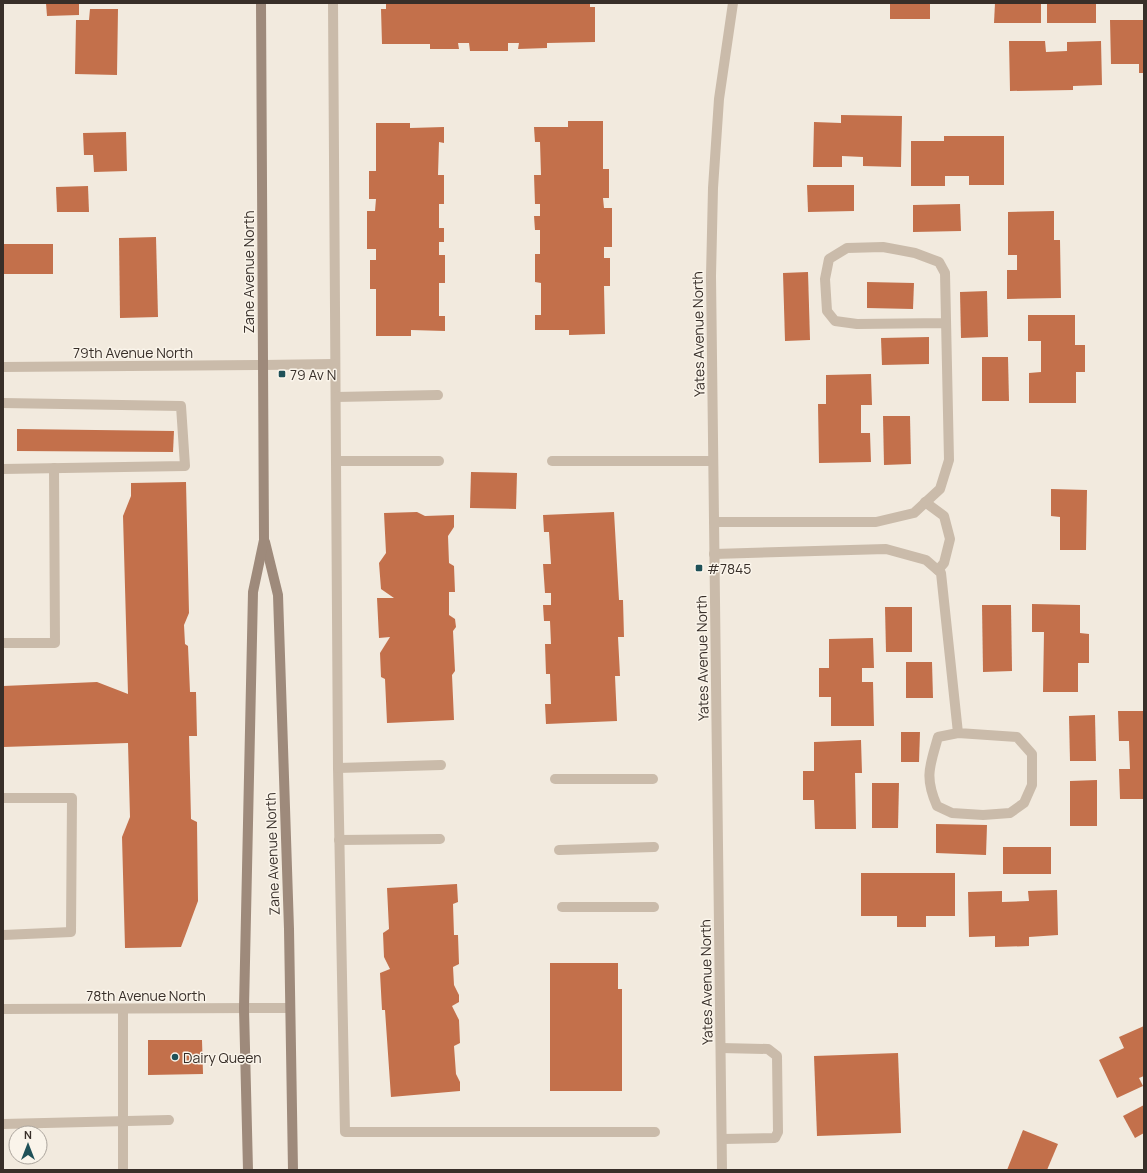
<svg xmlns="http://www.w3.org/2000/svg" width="1147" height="1173" font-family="Manrope,sans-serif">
	<rect width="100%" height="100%" fill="#f2eade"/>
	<g fill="#c3704b">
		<polygon points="46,3 79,3 79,15 47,16"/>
		<polygon points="386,3 590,3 590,7 595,7 595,42 547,43 547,48 518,49 519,43 508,43 508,51 470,51 469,43 458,43 459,49 430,49 430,44 382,44 381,9 386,9"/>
		<rect x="890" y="3" width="40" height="16"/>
		<polygon points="995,3 1041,3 1041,23 994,23"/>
		<rect x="1047" y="3" width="49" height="20"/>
		<polygon points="90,9 118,9 117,75 75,74 76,20 89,20"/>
		<polygon points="1110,20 1144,20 1144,73 1139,73 1139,64 1111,64"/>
		<polygon points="1009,41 1045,41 1046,52 1067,51 1067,42 1101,41 1102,85 1073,86 1073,90 1010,91"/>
		<polygon points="841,115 902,116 901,167 863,166 863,157 842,156 842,167 813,167 814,122 841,123"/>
		<polygon points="568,121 603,121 603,169 609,169 609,198 603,198 604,208 612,208 612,247 604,247 604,258 610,258 610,286 604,286 605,334 569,335 569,330 535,330 535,315 541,315 541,283 535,282 535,254 540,254 540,230 535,230 534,216 540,216 540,204 535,204 534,175 541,175 540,142 535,142 534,127 568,127"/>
		<polygon points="376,123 410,123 410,128 444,127 444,143 439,142 438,175 444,175 444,204 439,204 439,228 444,228 444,242 439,242 439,255 445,255 445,283 439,283 439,316 445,316 445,331 411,330 411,336 376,336 376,289 370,289 370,260 376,260 376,249 367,249 367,211 375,211 376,199 369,199 369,171 376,171"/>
		<polygon points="126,132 127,171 94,172 93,155 84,155 83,133"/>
		<polygon points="944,136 1004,136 1004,185 969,185 969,176 945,176 945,186 911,186 911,141 944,141"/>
		<polygon points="807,185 854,185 854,211 808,212"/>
		<polygon points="88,186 89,212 57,212 56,187"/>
		<polygon points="960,204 961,231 913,232 913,205"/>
		<polygon points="1054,211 1054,240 1060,240 1061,298 1007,299 1007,270 1017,270 1017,255 1008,255 1008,212"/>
		<polygon points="156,237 158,317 120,318 119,238"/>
		<rect x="3" y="244" width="50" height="30"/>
		<polygon points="808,272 810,340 785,341 783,273"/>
		<polygon points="867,282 914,283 913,309 867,308"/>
		<polygon points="987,291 988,337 961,338 960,292"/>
		<polygon points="1028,315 1075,315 1075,345 1085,345 1085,372 1076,372 1076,403 1029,403 1029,373 1041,372 1041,341 1028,341"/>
		<polygon points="929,337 929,364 882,365 881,338"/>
		<polygon points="982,357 1008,357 1009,401 982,401"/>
		<polygon points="871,374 872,405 861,405 861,433 870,433 871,462 819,463 818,404 826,404 826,375"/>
		<polygon points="883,416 910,416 911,464 884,465"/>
		<polygon points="17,429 174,431 173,452 17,451"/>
		<polygon points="471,472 517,473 516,509 470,508"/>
		<polygon points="186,482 189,613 184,625 185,644 188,646 190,692 196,692 197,736 189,736 191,819 197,822 198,901 181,947 125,948 122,837 130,817 128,743 3,747 3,686 97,682 128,694 123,516 131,496 131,483"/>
		<polygon points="1051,489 1087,490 1086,550 1060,550 1060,517 1051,516"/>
		<polygon points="417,512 425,516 454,515 454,527 448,536 449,563 454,566 455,592 449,592 449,615 455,619 456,627 453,631 455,671 452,675 454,720 387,723 385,679 381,677 380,653 390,637 379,638 377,598 394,598 381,589 379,563 386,553 384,513"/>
		<polygon points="614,512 619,600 623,600 624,637 618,637 620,676 615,676 617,721 546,724 545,704 551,704 550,674 546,674 545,644 551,644 550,621 544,621 543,605 551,605 551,593 545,593 543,564 551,564 549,532 544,532 543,515"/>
		<polygon points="1032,604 1080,605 1080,633 1089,634 1089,663 1078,663 1078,692 1043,692 1044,632 1032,632"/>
		<polygon points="982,605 1011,605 1012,671 983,672"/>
		<polygon points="885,607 912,607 912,652 886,652"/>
		<polygon points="873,638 874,668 862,668 862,682 873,682 874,726 831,726 831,697 819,697 819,668 829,668 829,639"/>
		<polygon points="906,662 932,662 933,698 906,698"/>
		<polygon points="1118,711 1144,711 1144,799 1120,799 1119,769 1130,769 1129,741 1119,741"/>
		<polygon points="1095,715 1096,761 1070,761 1069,716"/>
		<polygon points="901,732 920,732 919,762 901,762"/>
		<polygon points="861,740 862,773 855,773 856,829 815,829 814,800 803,800 803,771 814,771 814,742"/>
		<polygon points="1097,780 1097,826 1070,826 1070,781"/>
		<polygon points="872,783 899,783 898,828 872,828"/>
		<polygon points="936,824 987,825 986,855 936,853"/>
		<rect x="1003" y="847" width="48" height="27"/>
		<polygon points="861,873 955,873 955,916 926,916 926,927 897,927 897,916 861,916"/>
		<polygon points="457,884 458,902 453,904 454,935 458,935 459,964 453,967 454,985 459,995 459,1002 452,1006 459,1020 460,1043 454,1046 456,1074 460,1082 460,1091 391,1097 385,1010 382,1010 380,973 390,969 384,957 383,933 389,929 387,888"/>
		<polygon points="1057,890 1058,935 1029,937 1029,946 995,947 995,936 969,937 968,892 1002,891 1002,902 1029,901 1028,891"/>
		<polygon points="550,963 618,963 618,989 622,989 622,1091 550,1091"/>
		<polygon points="1144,1026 1144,1076 1139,1078 1143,1086 1117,1098 1099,1060 1124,1048 1119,1037"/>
		<polygon points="148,1040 202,1040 203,1074 148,1075"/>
		<polygon points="898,1053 901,1133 817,1136 814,1056"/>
		<polygon points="1144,1105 1144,1133 1135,1138 1123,1116"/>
		<polygon points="1023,1130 1058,1144 1047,1170 1007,1170"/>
	</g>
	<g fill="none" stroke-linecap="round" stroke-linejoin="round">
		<g stroke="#cabbaa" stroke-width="10">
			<polyline points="333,3 338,768 345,1132 655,1132"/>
			<polyline points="263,365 334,364"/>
			<polyline points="336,397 438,395"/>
			<polyline points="3,403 181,406 185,466 3,469"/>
			<polyline points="336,461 439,461"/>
			<polyline points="552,461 713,461"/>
			<polyline points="925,502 944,516 950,539 944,563 938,570"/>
			<polyline points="714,522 876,522 914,513 940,489 949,460 945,273 939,262 915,253 883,247 847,248 829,259 825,279 827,311 835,321 857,324 946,323"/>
			<path d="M714,554L886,549L926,560L941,573L958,733L938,737C930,766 924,776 937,806L952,813L983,815L1010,813L1024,803L1032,785V754L1017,737L958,733"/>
			<polyline points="3,643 55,643 54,468"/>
			<polyline points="338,768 441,765"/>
			<polyline points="555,779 653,779"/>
			<polyline points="3,798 72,798 71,932 3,935"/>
			<polyline points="339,840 440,839"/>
			<polyline points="559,850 654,847"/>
			<polyline points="562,907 654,907"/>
			<polyline points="123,1009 123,1170"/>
			<polyline points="721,1048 768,1049 777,1056 778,1132 775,1138 722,1139"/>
			<polyline points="3,1124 169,1120"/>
		</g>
		<g stroke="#cabbaa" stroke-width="10">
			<polyline points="3,367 263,365"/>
			<polyline points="3,1009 289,1008"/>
			<polyline points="722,1170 711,276 713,188 719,99 733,3"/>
		</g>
		<g stroke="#9e8a7b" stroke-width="10">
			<polyline points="265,542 278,595 289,929 293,1170"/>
			<polyline points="248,1170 244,1008 253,592 264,540 261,3"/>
		</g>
	</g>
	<g fill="#1f5158" stroke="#faf4ea" stroke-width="1.5">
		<rect x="278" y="370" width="8" height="8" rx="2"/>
		<rect x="695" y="564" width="8" height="8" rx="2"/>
		<circle cx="175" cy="1057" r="4"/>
	</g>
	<g text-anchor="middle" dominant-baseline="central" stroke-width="3" stroke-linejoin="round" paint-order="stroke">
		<g font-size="14" fill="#382f29" stroke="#faf4ea">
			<text transform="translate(248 272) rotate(-90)">Zane Avenue North</text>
			<text transform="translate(698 334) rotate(-91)">Yates Avenue North</text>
			<text x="133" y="352">79th Avenue North</text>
			<text transform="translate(702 658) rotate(-91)">Yates Avenue North</text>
			<text transform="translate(272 854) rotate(-92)">Zane Avenue North</text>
			<text transform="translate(706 982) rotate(-91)">Yates Avenue North</text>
			<text x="146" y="995">78th Avenue North</text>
		</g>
		<g font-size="14" fill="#382f29" stroke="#faf4ea" text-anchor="start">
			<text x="290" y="374">79 Av N</text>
			<text x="707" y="568">#7845</text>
			<text x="183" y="1057">Dairy Queen</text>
		</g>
	</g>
	<rect width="1147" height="1173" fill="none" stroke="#382f29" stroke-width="8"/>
	<g transform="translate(28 1145)"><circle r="19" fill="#faf4ea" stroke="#aca59d"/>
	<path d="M0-3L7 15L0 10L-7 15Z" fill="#1f5158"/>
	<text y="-6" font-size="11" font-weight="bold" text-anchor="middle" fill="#382f29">N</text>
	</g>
</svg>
